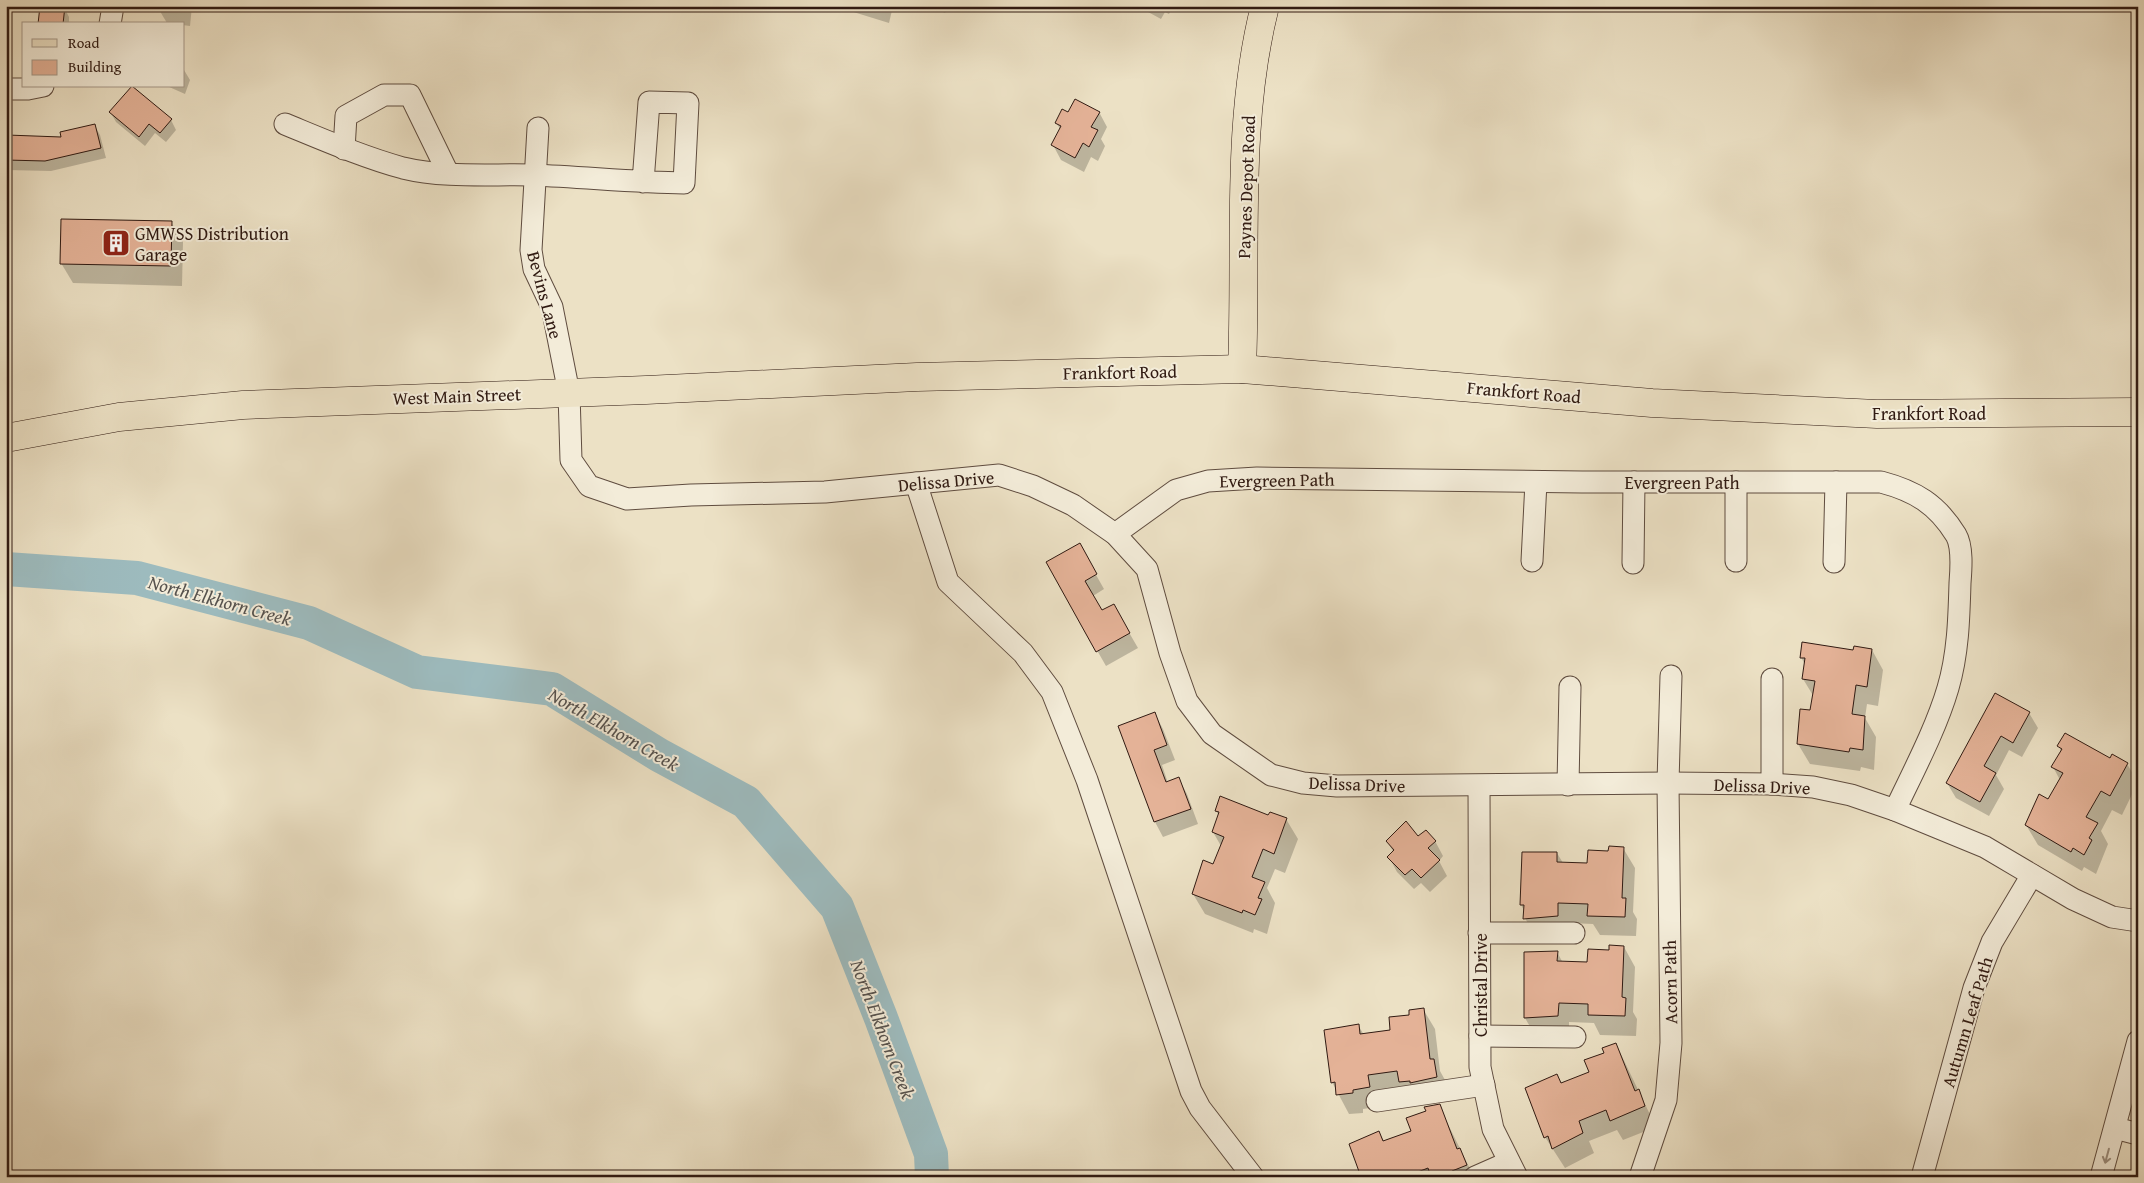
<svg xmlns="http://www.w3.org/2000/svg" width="2144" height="1183" font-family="'Gentium Book Plus',serif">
  <rect width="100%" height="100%" fill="#ece1c5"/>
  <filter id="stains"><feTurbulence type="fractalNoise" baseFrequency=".004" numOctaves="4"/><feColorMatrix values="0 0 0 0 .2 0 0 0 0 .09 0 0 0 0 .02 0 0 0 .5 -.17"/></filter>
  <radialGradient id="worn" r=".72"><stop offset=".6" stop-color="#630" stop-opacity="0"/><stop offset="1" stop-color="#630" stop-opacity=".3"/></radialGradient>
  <g fill="#0003">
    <path d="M 162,6 L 192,6 L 190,26 L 167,23 L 161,13 Z"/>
    <path d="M 834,6 L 893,6 L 889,23 Z"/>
    <path d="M 940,6 L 958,6 L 944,13 Z"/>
    <path d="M 964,6 L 977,6 L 967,12 Z"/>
    <path d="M 1137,6 L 1173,6 L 1169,14 L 1165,12 L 1161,19 Z"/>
    <path d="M 64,7 L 69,17 L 69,24 L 39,24 Z"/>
    <path d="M 184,70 L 190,80 L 185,94 L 167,86 L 184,86 Z"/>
    <path d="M 1099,112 L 1107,127 L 1101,139 L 1105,146 L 1098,161 L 1091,157 L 1084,172 L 1061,160 L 1053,145 L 1061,130 L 1056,123 L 1069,114 Z"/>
    <path d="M 111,113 L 171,120 L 176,130 L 166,142 L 155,133 L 145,146 L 116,122 Z"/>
    <path d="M 94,125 L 100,135 L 106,158 L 51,171 L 6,170 L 6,137 L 63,138 Z"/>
    <path d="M 171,222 L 183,242 L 182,286 L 73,283 L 61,263 Z"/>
    <path d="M 1079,545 L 1104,589 L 1093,596 L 1102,612 L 1113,605 L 1138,648 L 1106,666 L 1047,563 Z"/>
    <path d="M 1872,650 L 1883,670 L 1878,706 L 1867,704 L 1865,718 L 1876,737 L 1874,770 L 1861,767 L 1860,771 L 1810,764 L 1798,744 L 1801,710 L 1811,712 L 1814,697 L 1803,679 L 1805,665 L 1801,657 Z"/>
    <path d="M 1996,695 L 2029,713 L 2038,728 L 2022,757 L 2009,750 L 1996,775 L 2004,789 L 1989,816 L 1956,798 L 1947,783 Z"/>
    <path d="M 1155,714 L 1163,729 L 1175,760 L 1162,765 L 1168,783 L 1179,779 L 1187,794 L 1198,824 L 1163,837 L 1155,822 L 1120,727 Z"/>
    <path d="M 2059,746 L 2127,764 L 2138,782 L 2122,815 L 2112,810 L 2101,831 L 2108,844 L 2096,874 L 2084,867 L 2082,871 L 2038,845 L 2026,825 L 2049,801 L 2060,780 L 2053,767 L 2061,752 Z"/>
    <path d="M 1216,810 L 1286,819 L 1298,839 L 1285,873 L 1275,869 L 1267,888 L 1275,903 L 1267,934 L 1254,929 L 1253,933 L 1205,914 L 1193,894 L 1213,866 L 1221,846 L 1213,832 L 1219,816 Z"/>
    <path d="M 1418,838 L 1435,841 L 1443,856 L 1439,861 L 1447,876 L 1430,892 L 1421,883 L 1414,889 L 1397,872 L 1389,857 L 1394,853 L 1387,841 Z"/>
    <path d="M 1623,848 L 1635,868 L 1633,912 L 1637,919 L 1636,936 L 1600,935 L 1593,924 L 1569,923 L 1536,938 L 1525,918 L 1525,912 L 1521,905 L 1557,853 L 1563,863 L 1588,864 Z"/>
    <path d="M 1624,947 L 1635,967 L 1633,1012 L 1637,1019 L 1636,1036 L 1600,1035 L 1594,1023 L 1569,1022 L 1569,1036 L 1536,1037 L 1525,1018 L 1557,952 L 1563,963 L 1588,964 L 1610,952 Z"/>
    <path d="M 1423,1009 L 1435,1029 L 1440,1071 L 1445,1080 L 1447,1097 L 1363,1109 L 1363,1113 L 1349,1114 L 1332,1082 L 1358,1025 L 1364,1035 L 1392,1031 L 1411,1016 Z"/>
    <path d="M 1616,1044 L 1656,1127 L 1623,1140 L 1617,1130 L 1589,1141 L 1594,1153 L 1565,1168 L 1545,1137 L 1557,1075 L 1562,1084 L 1590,1073 Z"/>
    <path d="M 1439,1106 L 1474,1177 L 1363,1177 L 1379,1132 L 1384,1141 L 1412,1131 Z"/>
  </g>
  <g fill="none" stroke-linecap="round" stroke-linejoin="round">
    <path stroke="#9dbbbe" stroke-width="34" d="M 6,569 L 137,578 L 309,623 L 417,672 L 552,689 L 659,755 L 746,802 L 837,907 L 881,1018 L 931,1154 L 932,1177"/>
  </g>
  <g fill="#e4b297" stroke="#301a12">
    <path d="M 40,6 L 65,6 L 63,24 L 38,24 Z"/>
    <path d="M 132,86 L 172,119 L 160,133 L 149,124 L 139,137 L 109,112 Z"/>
    <path d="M 1075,99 L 1100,112 L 1091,127 L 1098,130 L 1089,147 L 1083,143 L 1075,158 L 1051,145 L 1061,126 L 1055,123 L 1062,109 L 1068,112 Z"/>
    <path d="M 95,124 L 101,148 L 45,161 L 6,160 L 7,135 L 61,137 L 60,132 Z"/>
    <path d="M 61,219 L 172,221 L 171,266 L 60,264 Z"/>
    <path d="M 1080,543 L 1097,574 L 1085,581 L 1102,610 L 1114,604 L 1130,633 L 1096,652 L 1046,562 Z"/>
    <path d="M 1802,642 L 1853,650 L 1854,646 L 1872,649 L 1867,687 L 1856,685 L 1852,714 L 1865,716 L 1863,750 L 1850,748 L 1849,752 L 1797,744 L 1800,709 L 1810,710 L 1815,681 L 1802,679 L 1805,658 L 1800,658 Z"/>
    <path d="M 1995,693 L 2030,712 L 2013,743 L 2001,736 L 1984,766 L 1996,773 L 1980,802 L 1946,783 Z"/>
    <path d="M 1155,712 L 1167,745 L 1154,750 L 1166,782 L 1179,777 L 1191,809 L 1154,822 L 1118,726 Z"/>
    <path d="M 2065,733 L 2110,758 L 2112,754 L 2128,763 L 2110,796 L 2101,791 L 2086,817 L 2098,823 L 2089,838 L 2092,840 L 2084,855 L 2073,848 L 2071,852 L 2025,825 L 2039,794 L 2048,799 L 2063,773 L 2051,767 L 2062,749 L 2057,746 Z"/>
    <path d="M 1220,796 L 1268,815 L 1270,812 L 1287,818 L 1274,854 L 1263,849 L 1252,877 L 1265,882 L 1258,898 L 1262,899 L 1255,915 L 1243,910 L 1242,913 L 1192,894 L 1203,860 L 1213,864 L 1224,837 L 1212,832 L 1219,812 L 1215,811 Z"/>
    <path d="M 1406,821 L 1418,836 L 1426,830 L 1436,841 L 1428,848 L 1440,860 L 1421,878 L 1412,869 L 1405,875 L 1387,857 L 1394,850 L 1386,841 Z"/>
    <path d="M 1609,846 L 1624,847 L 1622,898 L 1626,898 L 1625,917 L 1587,916 L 1588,904 L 1558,903 L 1558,916 L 1523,919 L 1524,905 L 1520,905 L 1522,852 L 1557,852 L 1557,862 L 1587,863 L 1588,850 L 1608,851 Z"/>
    <path d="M 1609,945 L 1624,946 L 1622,997 L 1626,998 L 1625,1016 L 1588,1015 L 1588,1004 L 1559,1003 L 1558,1016 L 1524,1018 L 1524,952 L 1558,951 L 1557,961 L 1587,962 L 1588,949 L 1609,950 Z"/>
    <path d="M 1424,1008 L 1430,1059 L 1434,1059 L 1437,1077 L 1410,1083 L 1410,1081 L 1399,1082 L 1397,1071 L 1368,1075 L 1370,1087 L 1353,1090 L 1353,1093 L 1336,1095 L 1335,1082 L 1331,1083 L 1324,1030 L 1359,1024 L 1360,1034 L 1390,1030 L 1389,1017 L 1409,1015 L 1409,1010 Z"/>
    <path d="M 1616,1043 L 1635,1091 L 1639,1089 L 1645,1106 L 1610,1121 L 1606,1110 L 1579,1121 L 1583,1133 L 1552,1149 L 1548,1136 L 1544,1138 L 1525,1088 L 1557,1074 L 1561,1083 L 1589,1072 L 1584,1060 L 1604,1053 L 1602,1048 Z"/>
    <path d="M 1440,1104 L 1457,1149 L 1460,1148 L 1467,1165 L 1452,1171 L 1454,1177 L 1431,1177 L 1428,1168 L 1405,1177 L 1361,1177 L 1349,1144 L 1379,1131 L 1383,1141 L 1411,1131 L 1406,1118 L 1426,1111 L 1424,1107 Z"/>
  </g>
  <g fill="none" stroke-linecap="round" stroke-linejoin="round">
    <defs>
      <g id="minor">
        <path d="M 110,24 L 113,6"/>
        <path d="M 6,89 L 28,89 L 43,86"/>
        <path d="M 285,124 C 324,140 363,157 403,168 C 444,178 490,174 532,175 C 583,177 634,182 684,183 L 688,103 L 649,102 L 643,182"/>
        <path d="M 538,128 L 531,250 L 534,269 L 552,307 L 569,393 L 571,460 L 589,486 L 627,499 L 691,495 L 825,492 L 999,475 L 1033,486 L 1073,505 L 1115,534 L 1147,569 L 1170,653 L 1187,701 L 1212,734 L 1271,775 L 1303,783 L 1337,786 L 1668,783 L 1772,784 L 1813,787 L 1851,795 L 1895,810 L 1985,847 L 2073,899 L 2112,917 L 2138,921"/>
        <path d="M 344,149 L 346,116 L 384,95 L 410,95 L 448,173"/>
        <path d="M 1736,482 L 1736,561"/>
        <path d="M 916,483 L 948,582 L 1023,653 L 1052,692 L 1087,780 L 1191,1091 L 1200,1108 L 1253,1177"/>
        <path d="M 1115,534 L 1176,490 L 1208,481 L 1257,478 L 1582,482 L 1881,482 C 1915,491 1937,504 1956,535 C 1963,547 1961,570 1960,583 C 1959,619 1958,654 1948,688 C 1936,729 1913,772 1895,810"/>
        <path d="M 1532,561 L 1536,482"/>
        <path d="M 1834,562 L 1836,482"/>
        <path d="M 1633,563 L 1634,482"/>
        <path d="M 1772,784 L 1772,679"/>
        <path d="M 1568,785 L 1570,687"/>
        <path d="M 1479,786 L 1480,1067 L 1493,1129 L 1517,1177"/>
        <path d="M 1479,933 L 1574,933"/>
        <path d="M 1480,1036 L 1575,1037"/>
        <path d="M 1377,1101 L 1484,1085"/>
        <path d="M 2115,1128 L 2138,1134"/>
        <path d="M 1475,1177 L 1509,1162"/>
        <path d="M 1640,1177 L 1666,1100 L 1671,1043 L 1668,783 L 1671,676"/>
        <path d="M 1922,1177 L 1974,988 L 1992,942 L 2032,875"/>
        <path d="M 2101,1177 L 2138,1041"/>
      </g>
      <g id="major">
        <path d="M 1242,369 C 1247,249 1235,124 1265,6"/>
        <path d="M 6,438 L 119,417 L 243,405 L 646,390 L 917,377 L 1242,369 L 1652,403 L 1877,414 L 2138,412"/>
      </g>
    </defs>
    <use href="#minor" stroke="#5f4c3f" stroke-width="23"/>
    <use href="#major" stroke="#301a12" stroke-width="29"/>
    <use href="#minor" stroke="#f3ecd9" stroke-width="21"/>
    <use href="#major" stroke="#ece1c5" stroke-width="28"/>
  </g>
  <defs><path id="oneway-shaft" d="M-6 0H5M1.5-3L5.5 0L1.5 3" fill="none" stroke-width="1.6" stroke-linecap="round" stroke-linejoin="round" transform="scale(1.25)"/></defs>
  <use stroke="#9b8e7f" href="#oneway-shaft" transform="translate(2107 1156) rotate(105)"/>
  <defs>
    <symbol id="building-square" viewBox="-11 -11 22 22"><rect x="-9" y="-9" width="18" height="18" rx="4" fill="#8f2418" stroke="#f3ecd9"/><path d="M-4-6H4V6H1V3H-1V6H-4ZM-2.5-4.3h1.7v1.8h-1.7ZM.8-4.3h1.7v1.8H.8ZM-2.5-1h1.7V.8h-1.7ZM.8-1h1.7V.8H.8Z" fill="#fff"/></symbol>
  </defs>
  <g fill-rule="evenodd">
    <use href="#building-square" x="100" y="227" width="32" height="32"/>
  </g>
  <g text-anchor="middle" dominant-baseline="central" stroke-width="4" stroke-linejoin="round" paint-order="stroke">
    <g font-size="18" fill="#301a12" stroke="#f3ecd9">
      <text transform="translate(1246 187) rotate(-88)">Paynes Depot Road</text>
      <text transform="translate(545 295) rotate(75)">Bevins Lane</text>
      <text transform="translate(1120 372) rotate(-1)">Frankfort Road</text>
      <text transform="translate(1524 392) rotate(5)">Frankfort Road</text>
      <text transform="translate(457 396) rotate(-2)">West Main Street</text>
      <text x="1929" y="413">Frankfort Road</text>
      <text transform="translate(1277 480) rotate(-1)">Evergreen Path</text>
      <text transform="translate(946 481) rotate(-5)">Delissa Drive</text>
      <text x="1682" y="482">Evergreen Path</text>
      <text transform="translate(1357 784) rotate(2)">Delissa Drive</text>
      <text transform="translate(1762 786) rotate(2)">Delissa Drive</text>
      <text transform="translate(1670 982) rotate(-91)">Acorn Path</text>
      <text transform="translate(1480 985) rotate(-90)">Christal Drive</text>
      <text transform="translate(1967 1022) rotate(-73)">Autumn Leaf Path</text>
    </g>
    <g font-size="18" fill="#301a12" stroke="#f3ecd9" text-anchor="start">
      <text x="135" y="233">GMWSS Distribution<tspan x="135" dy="21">Garage</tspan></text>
    </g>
    <g font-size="19" font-style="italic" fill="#56524e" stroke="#f3ecd9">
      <text transform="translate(220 600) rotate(15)">North Elkhorn Creek</text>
      <text transform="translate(614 729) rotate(30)">North Elkhorn Creek</text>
      <text transform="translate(883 1029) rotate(69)">North Elkhorn Creek</text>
    </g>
  </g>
  <rect width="2144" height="1183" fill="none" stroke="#ece1c5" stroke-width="25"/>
  <rect x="8" y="8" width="2129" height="1168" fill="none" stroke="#301a12" stroke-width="2.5"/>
  <rect x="12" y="12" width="2119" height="1158" fill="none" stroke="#301a12"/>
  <rect x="22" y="22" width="162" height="65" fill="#f3ecd9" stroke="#a59889"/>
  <rect x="32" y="39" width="25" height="8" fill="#ece1c5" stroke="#a59889"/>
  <text x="68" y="48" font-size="15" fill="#301a12">Road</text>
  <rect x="32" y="60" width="25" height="15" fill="#e4b297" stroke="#a59889"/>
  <text x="68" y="72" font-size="15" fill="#301a12">Building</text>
  <rect width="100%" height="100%" filter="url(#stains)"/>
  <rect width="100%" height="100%" fill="url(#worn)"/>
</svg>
